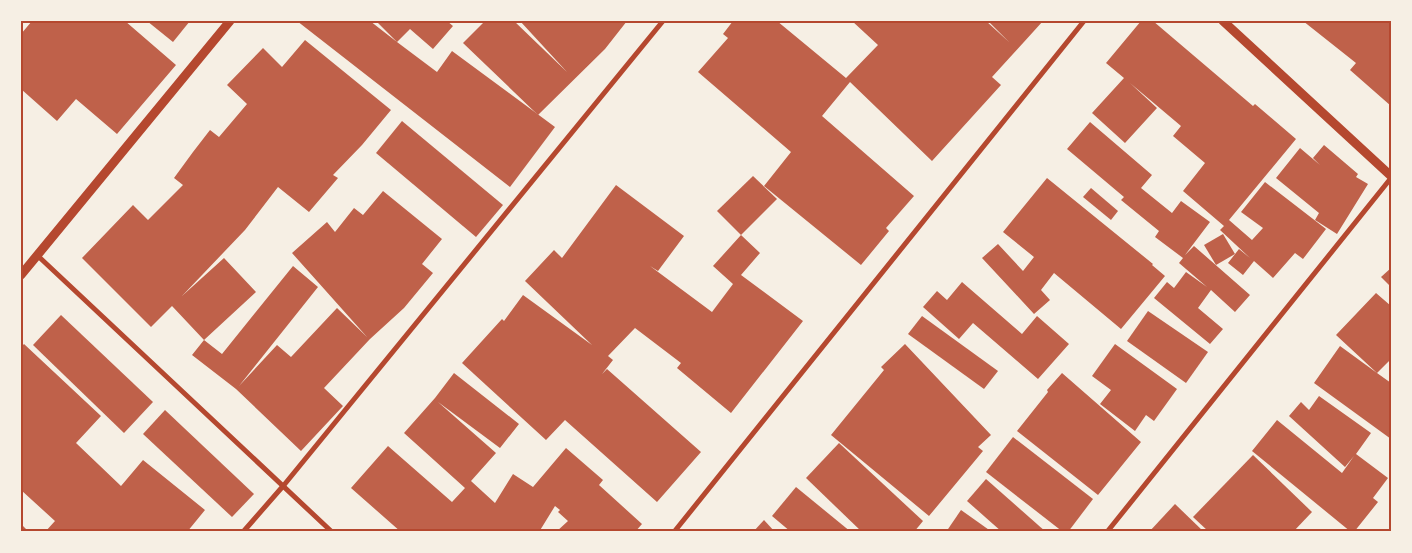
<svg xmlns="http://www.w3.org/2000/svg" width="1412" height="553" font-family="Figtree,sans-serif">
  <rect width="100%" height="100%" fill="#f6efe4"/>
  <g fill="#bf614a">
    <path d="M 32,21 L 125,21 L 176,65 L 117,134 L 76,99 L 57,121 L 21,89 L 21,34 Z"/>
    <path d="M 147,21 L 190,21 L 173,42 Z"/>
    <path d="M 297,21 L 370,21 L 397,42 L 376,21 L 447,21 L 453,26 L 433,49 L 410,29 L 397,42 L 437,72 L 452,51 L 555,127 L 510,187 Z"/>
    <path d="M 485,21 L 514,21 L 567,72 L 520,21 L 627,21 L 605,49 L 538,115 L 463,43 Z"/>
    <path d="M 733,21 L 777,21 L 846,78 L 878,45 L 852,21 L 986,21 L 1009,42 L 988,21 L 1043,21 L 992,77 L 1001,85 L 932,161 L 850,82 L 822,116 L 914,196 L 886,228 L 889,231 L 861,265 L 764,186 L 791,152 L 698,72 L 728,38 L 723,34 Z"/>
    <path d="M 1141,21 L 1153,21 L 1253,106 L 1255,104 L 1296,139 L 1229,220 L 1252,240 L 1263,228 L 1241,212 L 1265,182 L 1326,229 L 1303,259 L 1295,253 L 1273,278 L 1254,261 L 1243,275 L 1228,263 L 1239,249 L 1250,258 L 1220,230 L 1224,226 L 1183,191 L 1205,163 L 1173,136 L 1181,126 L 1130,83 L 1157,108 L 1125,143 L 1092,113 L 1124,78 L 1106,63 Z"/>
    <path d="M 1303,21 L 1391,21 L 1391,106 L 1350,70 L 1356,63 Z"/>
    <path d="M 305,40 L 391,110 L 362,145 L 333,175 L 338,178 L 309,212 L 278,187 L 245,230 L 182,296 L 224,258 L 256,292 L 204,340 L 172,306 L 151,327 L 82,258 L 133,205 L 148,220 L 183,185 L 174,178 L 193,152 L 210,130 L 219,137 L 247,104 L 227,85 L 263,48 L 282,67 Z"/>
    <path d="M 402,121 L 503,205 L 476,237 L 376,153 Z"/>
    <path d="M 1090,122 L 1152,175 L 1141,188 L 1172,213 L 1181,201 L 1210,222 L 1185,255 L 1194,246 L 1250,295 L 1235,312 L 1211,290 L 1198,308 L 1223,329 L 1210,344 L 1154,298 L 1167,282 L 1174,288 L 1186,272 L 1207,287 L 1179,263 L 1183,258 L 1155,237 L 1159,231 L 1121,200 L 1124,197 L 1067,149 Z"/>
    <path d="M 1324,145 L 1358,174 L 1356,177 L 1368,184 L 1337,234 L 1315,220 L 1319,213 L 1276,178 L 1300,148 L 1320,165 L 1313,158 Z"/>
    <path d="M 753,176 L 777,199 L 741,235 L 717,211 Z"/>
    <path d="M 1047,178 L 1153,264 L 1152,265 L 1165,276 L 1121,329 L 1054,273 L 1041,290 L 1050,300 L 1034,314 L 982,258 L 998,244 L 1023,271 L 1034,257 L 1003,232 Z"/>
    <path d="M 616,185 L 684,236 L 658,271 L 650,266 L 712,312 L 733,284 L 713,266 L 741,235 L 760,253 L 741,275 L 803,321 L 731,413 L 677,368 L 681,363 L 635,328 L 608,356 L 613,360 L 602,374 L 607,369 L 701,452 L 657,502 L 565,420 L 546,440 L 462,363 L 502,319 L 504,321 L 523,295 L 592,345 L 525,281 L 554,250 L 562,258 Z"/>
    <path d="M 1091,188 L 1118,211 L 1111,220 L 1083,197 Z"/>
    <path d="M 383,191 L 442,239 L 422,264 L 433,273 L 404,308 L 370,339 L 324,388 L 343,406 L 301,451 L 236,389 L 192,355 L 204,340 L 222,354 L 293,266 L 318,287 L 239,386 L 277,345 L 291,357 L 337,308 L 367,337 L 292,253 L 327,222 L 335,232 L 354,208 L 363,215 Z"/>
    <path d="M 1223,234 L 1235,254 L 1216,265 L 1204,245 Z"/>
    <path d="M 1391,268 L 1391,287 L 1381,277 Z"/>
    <path d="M 962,282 L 1022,334 L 1037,316 L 1069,344 L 1038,379 L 973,323 L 959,339 L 923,307 L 937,291 L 947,300 Z"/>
    <path d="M 1376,293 L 1391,306 L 1391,359 L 1377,373 L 1391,383 L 1391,439 L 1314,383 L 1340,346 L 1377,373 L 1336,335 Z"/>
    <path d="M 1148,311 L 1208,352 L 1186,383 L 1127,341 Z"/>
    <path d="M 61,315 L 153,402 L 124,433 L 33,345 Z"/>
    <path d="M 922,316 L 998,371 L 984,389 L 908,334 Z"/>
    <path d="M 24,344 L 101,416 L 76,443 L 121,486 L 143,460 L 205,510 L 187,532 L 45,532 L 55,521 L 21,490 L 21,347 Z"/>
    <path d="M 905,344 L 991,435 L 978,447 L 983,451 L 929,516 L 831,435 L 884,370 L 881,367 Z"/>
    <path d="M 1115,344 L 1177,389 L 1154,421 L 1146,415 L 1135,431 L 1100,404 L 1111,390 L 1092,376 Z"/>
    <path d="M 454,373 L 519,424 L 500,448 L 438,402 L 496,453 L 471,481 L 495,503 L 513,474 L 533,487 L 566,448 L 603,480 L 599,485 L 642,524 L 635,532 L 556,532 L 568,521 L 558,512 L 560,510 L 555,506 L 539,532 L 401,532 L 351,488 L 388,446 L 452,502 L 465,488 L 404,433 L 435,398 Z"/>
    <path d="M 1062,373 L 1141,442 L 1098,495 L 1017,431 L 1048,392 L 1047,390 Z"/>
    <path d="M 1319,396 L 1371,433 L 1356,454 L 1388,478 L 1373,498 L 1378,502 L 1354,532 L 1351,532 L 1252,451 L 1277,420 L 1342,473 L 1354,456 L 1345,467 L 1289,416 L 1301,402 L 1309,410 Z"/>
    <path d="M 165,410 L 254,494 L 232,517 L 143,434 Z"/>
    <path d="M 1013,437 L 1093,499 L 1068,532 L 1063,532 L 986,472 Z"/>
    <path d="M 839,443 L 923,521 L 914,532 L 862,532 L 806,478 Z"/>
    <path d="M 1253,455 L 1312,512 L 1293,532 L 1209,532 L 1193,517 Z"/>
    <path d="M 986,479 L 1046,532 L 1002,532 L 967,501 Z"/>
    <path d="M 796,487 L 851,532 L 791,532 L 772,516 Z"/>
    <path d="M 1175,504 L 1204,532 L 1149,532 Z"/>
    <path d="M 961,510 L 992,532 L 946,532 Z"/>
    <path d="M 764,520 L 775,532 L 753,532 Z"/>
    <path d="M 21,524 L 29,532 L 21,532 Z"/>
  </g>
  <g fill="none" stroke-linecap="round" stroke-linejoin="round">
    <g stroke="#b5482f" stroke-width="5">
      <path d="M 38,256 L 332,532"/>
      <path d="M 243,532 L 284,485 L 663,21"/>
      <path d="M 674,532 L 1084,21"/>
      <path d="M 1107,532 L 1391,178"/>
    </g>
    <g stroke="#b5482f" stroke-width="9">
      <path d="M 1223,21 L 1391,176"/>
      <path d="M 21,275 L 230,21"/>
    </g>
  </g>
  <rect width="1412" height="553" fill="none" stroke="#f6efe4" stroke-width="45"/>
  <rect x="22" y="22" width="1368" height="508" fill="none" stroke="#b5482f" stroke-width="2"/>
</svg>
